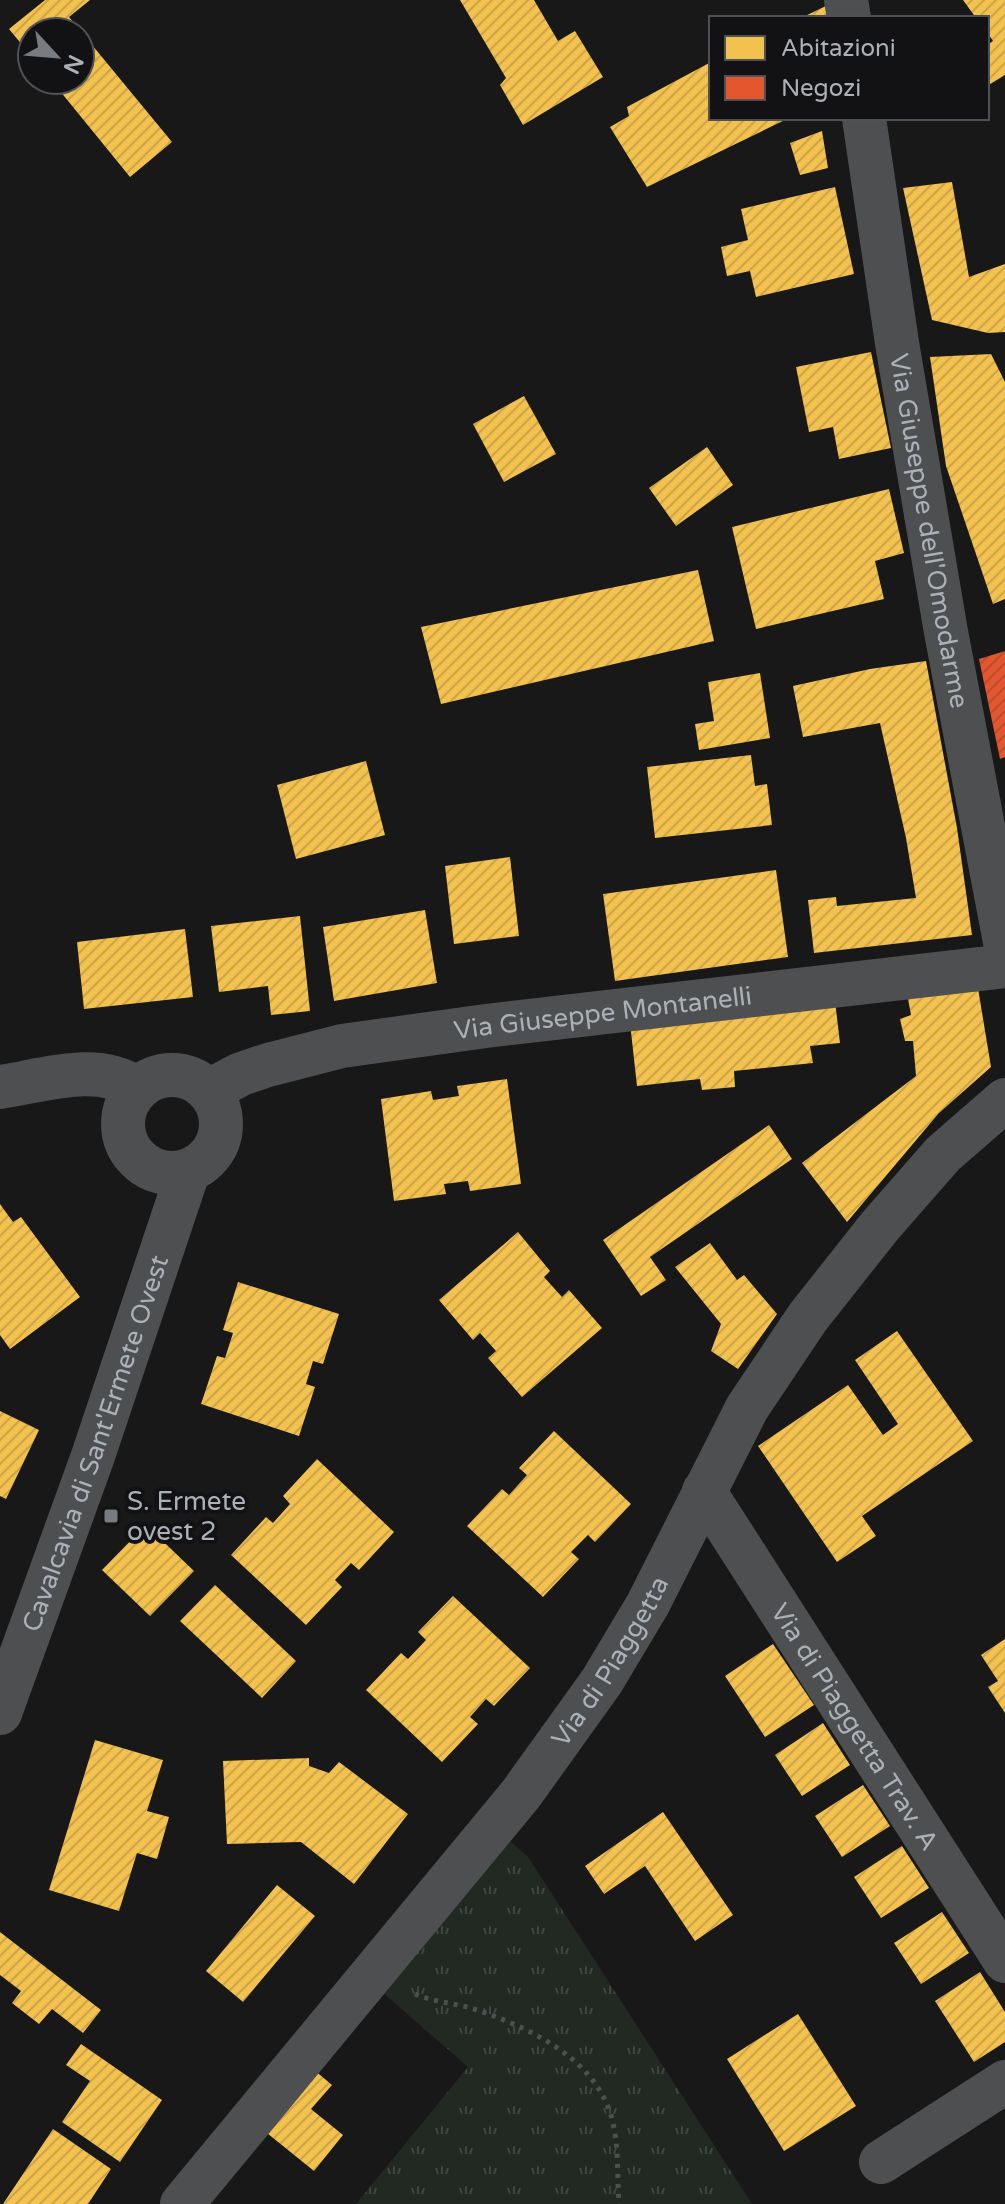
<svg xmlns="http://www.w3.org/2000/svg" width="1005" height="2204" font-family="'Varela Round',sans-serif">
  <defs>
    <pattern id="grass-tufts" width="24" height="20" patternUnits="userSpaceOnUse" patternTransform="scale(2)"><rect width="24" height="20" fill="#222822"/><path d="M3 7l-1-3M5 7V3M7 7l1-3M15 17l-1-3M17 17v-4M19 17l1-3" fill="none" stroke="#3f4540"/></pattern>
    <pattern id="homes-hatch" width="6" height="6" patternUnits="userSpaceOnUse" patternTransform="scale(2)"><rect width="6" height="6" fill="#f2c14e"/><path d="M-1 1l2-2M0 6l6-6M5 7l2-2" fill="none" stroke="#cca549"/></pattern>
    <pattern id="shops-hatch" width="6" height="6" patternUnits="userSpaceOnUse" patternTransform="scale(2)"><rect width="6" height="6" fill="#e4572e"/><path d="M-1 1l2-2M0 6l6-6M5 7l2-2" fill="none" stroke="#b84e30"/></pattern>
  </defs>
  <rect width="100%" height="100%" fill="#181818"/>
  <path fill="url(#grass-tufts)" d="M 507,1838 L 528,1857 L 752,2204 L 356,2204 L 468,2067 L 381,1991 Z"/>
  <g fill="url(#homes-hatch)">
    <path d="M 45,0 L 90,0 L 69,17 L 172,142 L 130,177 L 51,80 L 80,80 L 80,32 L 32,32 L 32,57 L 9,29 Z"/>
    <path d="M 460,0 L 534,0 L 558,41 L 575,31 L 603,77 L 523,125 L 500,85 L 506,78 Z"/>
    <path d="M 963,0 L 1005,0 L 1005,75 L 987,86 L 987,45 L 993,41 L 987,32 L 987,18 L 976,18 Z"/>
    <path d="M 830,4 L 831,18 L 801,18 Z"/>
    <path d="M 711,62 L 711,118 L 789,118 L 647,187 L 610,127 L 629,116 L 627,107 Z"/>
    <path d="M 822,131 L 828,168 L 800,175 L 790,143 Z"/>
    <path d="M 952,182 L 969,277 L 1005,264 L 1005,332 L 988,333 L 932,320 L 903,188 Z"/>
    <path d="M 835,187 L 854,274 L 756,297 L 750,271 L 727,276 L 721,247 L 748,240 L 741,209 Z"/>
    <path d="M 871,352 L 891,448 L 839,459 L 833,427 L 809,432 L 796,367 Z"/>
    <path d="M 991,354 L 1005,382 L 1005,599 L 993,604 L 946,466 L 930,357 Z"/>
    <path d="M 524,396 L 556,454 L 504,482 L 473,424 Z"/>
    <path d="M 707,447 L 733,485 L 676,526 L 649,488 Z"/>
    <path d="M 889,489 L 904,553 L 875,561 L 884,599 L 756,629 L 732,527 Z"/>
    <path d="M 698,570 L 714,641 L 441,704 L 421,627 Z"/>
    <path d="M 926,661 L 957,828 L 972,935 L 814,953 L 808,900 L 836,897 L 837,906 L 916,898 L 906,838 L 880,723 L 803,737 L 793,686 L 870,669 Z"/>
    <path d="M 760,673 L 770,738 L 699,750 L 695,724 L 714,721 L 708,682 Z"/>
    <path d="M 751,755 L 755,786 L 767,784 L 772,825 L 655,838 L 647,767 Z"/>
    <path d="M 366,761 L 385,835 L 296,859 L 277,785 Z"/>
    <path d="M 510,857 L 519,936 L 454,944 L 445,866 Z"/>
    <path d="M 776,870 L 788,957 L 615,981 L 603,894 Z"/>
    <path d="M 425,910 L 437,983 L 334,1001 L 323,927 Z"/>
    <path d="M 300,916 L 310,1011 L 271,1015 L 268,986 L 219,992 L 211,926 Z"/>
    <path d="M 185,929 L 193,997 L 84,1009 L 77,942 Z"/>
    <path d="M 976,976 L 991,1067 L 939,1113 L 847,1222 L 802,1163 L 916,1076 L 913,1041 L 905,1041 L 900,1019 L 911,1015 L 906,988 Z"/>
    <path d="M 835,1001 L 840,1043 L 810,1046 L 813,1063 L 734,1071 L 735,1087 L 702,1090 L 700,1079 L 637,1086 L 630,1023 Z"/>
    <path d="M 507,1079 L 521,1184 L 470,1191 L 468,1181 L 444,1184 L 446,1194 L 394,1201 L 381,1099 L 431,1091 L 433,1100 L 459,1096 L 457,1086 Z"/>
    <path d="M 769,1125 L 792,1159 L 650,1257 L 666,1280 L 641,1296 L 603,1240 Z"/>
    <path d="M 0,1204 L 13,1222 L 21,1217 L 80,1297 L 10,1349 L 0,1335 Z"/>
    <path d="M 518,1232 L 550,1271 L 544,1277 L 562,1297 L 569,1290 L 602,1328 L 522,1397 L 488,1358 L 496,1351 L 480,1333 L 473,1340 L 439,1300 Z"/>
    <path d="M 710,1243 L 737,1280 L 744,1275 L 777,1314 L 738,1369 L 711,1351 L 721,1324 L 675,1267 Z"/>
    <path d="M 238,1282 L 339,1314 L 323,1364 L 313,1361 L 306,1384 L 315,1387 L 299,1436 L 201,1404 L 217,1356 L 225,1358 L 233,1333 L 223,1330 Z"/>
    <path d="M 897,1331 L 973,1441 L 862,1516 L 876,1536 L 837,1562 L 758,1446 L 848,1385 L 883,1435 L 898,1424 L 855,1360 Z"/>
    <path d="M 0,1411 L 39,1430 L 6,1499 L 0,1496 Z"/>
    <path d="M 554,1431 L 631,1504 L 595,1542 L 588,1535 L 571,1552 L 579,1559 L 543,1597 L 467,1526 L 502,1489 L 509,1495 L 527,1475 L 519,1468 Z"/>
    <path d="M 317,1459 L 394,1532 L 359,1570 L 351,1563 L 335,1580 L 342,1587 L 306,1625 L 231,1555 L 266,1517 L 273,1523 L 290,1504 L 283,1496 Z"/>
    <path d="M 146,1525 L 194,1571 L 150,1616 L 102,1570 Z"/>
    <path d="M 215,1585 L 296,1661 L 262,1698 L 180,1621 Z"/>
    <path d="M 453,1596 L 530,1668 L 494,1706 L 486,1699 L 470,1717 L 478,1724 L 442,1762 L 366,1690 L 401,1653 L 408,1659 L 426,1640 L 418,1632 Z"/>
    <path d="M 1005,1639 L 1005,1713 L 988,1687 L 998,1681 L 981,1655 Z"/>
    <path d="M 773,1644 L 814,1705 L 765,1737 L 725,1676 Z"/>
    <path d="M 823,1723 L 850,1765 L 802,1796 L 775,1755 Z"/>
    <path d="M 95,1740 L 163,1760 L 147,1811 L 169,1817 L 157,1859 L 137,1853 L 119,1911 L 49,1890 Z"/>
    <path d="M 309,1758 L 309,1766 L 329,1773 L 339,1762 L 408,1814 L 354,1884 L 301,1842 L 227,1844 L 223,1761 Z"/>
    <path d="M 863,1785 L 890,1826 L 842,1857 L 815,1816 Z"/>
    <path d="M 663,1812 L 733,1915 L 695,1941 L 645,1866 L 604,1894 L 585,1866 Z"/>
    <path d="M 902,1846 L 929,1888 L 881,1918 L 854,1877 Z"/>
    <path d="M 277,1885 L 315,1916 L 243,2002 L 206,1971 Z"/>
    <path d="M 942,1912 L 969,1953 L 921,1984 L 894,1943 Z"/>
    <path d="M 0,1932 L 101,2010 L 83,2033 L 52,2009 L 39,2024 L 12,2003 L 21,1991 L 0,1975 Z"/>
    <path d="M 980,1972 L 1005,2012 L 1005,2042 L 974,2062 L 935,2001 Z"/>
    <path d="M 798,2014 L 856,2106 L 784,2151 L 727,2059 Z"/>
    <path d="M 81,2044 L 162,2100 L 120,2162 L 62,2122 L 90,2081 L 66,2065 Z"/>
    <path d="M 307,2064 L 332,2085 L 311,2109 L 343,2135 L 314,2171 L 257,2125 Z"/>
    <path d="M 53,2129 L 111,2169 L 88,2204 L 3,2204 Z"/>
  </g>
  <path fill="url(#shops-hatch)" d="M 1005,651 L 1005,757 L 1000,759 L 979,659 Z"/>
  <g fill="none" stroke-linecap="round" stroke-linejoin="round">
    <path stroke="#4e4f51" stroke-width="5" stroke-dasharray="4 6" stroke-linecap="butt" d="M 415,1994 C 433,2002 455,2003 474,2009 C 528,2027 596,2058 612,2119 C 619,2146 617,2176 619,2204"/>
    <g stroke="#4d4f51" stroke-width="44">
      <path d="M 846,0 L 849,18"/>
      <path id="s1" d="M 864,118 L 897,343 L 946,632 L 1005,942"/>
      <circle cx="172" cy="1124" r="49"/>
      <path d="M 0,1087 C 42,1081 97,1061 136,1088"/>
      <path id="s2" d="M 209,1091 L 241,1074 L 268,1065 L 342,1046 L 486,1026 L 1005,966"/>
      <path id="s3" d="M 704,1491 L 1005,1961"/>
      <path id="s4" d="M 0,1713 L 93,1456 L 188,1172"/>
      <path d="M 881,2162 L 1005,2082"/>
      <path id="s5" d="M 182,2204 L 521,1794 L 602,1681 L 648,1604 L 747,1408 L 808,1317 L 880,1226 L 943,1154 L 1005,1100"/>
    </g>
  </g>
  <rect fill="#787b7f" stroke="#121214" stroke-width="3" x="103" y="1508" width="16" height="16" rx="4"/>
  <g text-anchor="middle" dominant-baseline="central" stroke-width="8" stroke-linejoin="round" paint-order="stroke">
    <g font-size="26" fill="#abb1b7" stroke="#121214">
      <text stroke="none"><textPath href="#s1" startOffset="418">Via Giuseppe dell'Omodarme</textPath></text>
      <text stroke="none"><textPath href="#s2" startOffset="404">Via Giuseppe Montanelli</textPath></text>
      <text stroke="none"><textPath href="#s4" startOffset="286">Cavalcavia di Sant'Ermete Ovest</textPath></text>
      <text stroke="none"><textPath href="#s5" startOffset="692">Via di Piaggetta</textPath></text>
      <text stroke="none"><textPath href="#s3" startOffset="280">Via di Piaggetta Trav. A</textPath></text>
    </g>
    <g font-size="26" fill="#abb1b7" stroke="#121214" text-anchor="start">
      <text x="127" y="1501">S. Ermete<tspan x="127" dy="30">ovest 2</tspan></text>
    </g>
  </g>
  <rect x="709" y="16" width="280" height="104" fill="#121214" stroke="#4f5255" stroke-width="2"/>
  <rect x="725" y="36" width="40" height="24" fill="#f2c14e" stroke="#4f5255" stroke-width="2"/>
  <text x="781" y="56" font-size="24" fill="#abb1b7">Abitazioni</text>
  <rect x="725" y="76" width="40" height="24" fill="#e4572e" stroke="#4f5255" stroke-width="2"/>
  <text x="781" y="96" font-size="24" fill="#abb1b7">Negozi</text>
  <g transform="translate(56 56) rotate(116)"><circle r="38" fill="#121214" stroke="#4f5255" stroke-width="2"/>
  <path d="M0-6L14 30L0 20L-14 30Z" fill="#787b7f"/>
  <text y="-12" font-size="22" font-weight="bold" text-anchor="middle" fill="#abb1b7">N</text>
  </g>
</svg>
